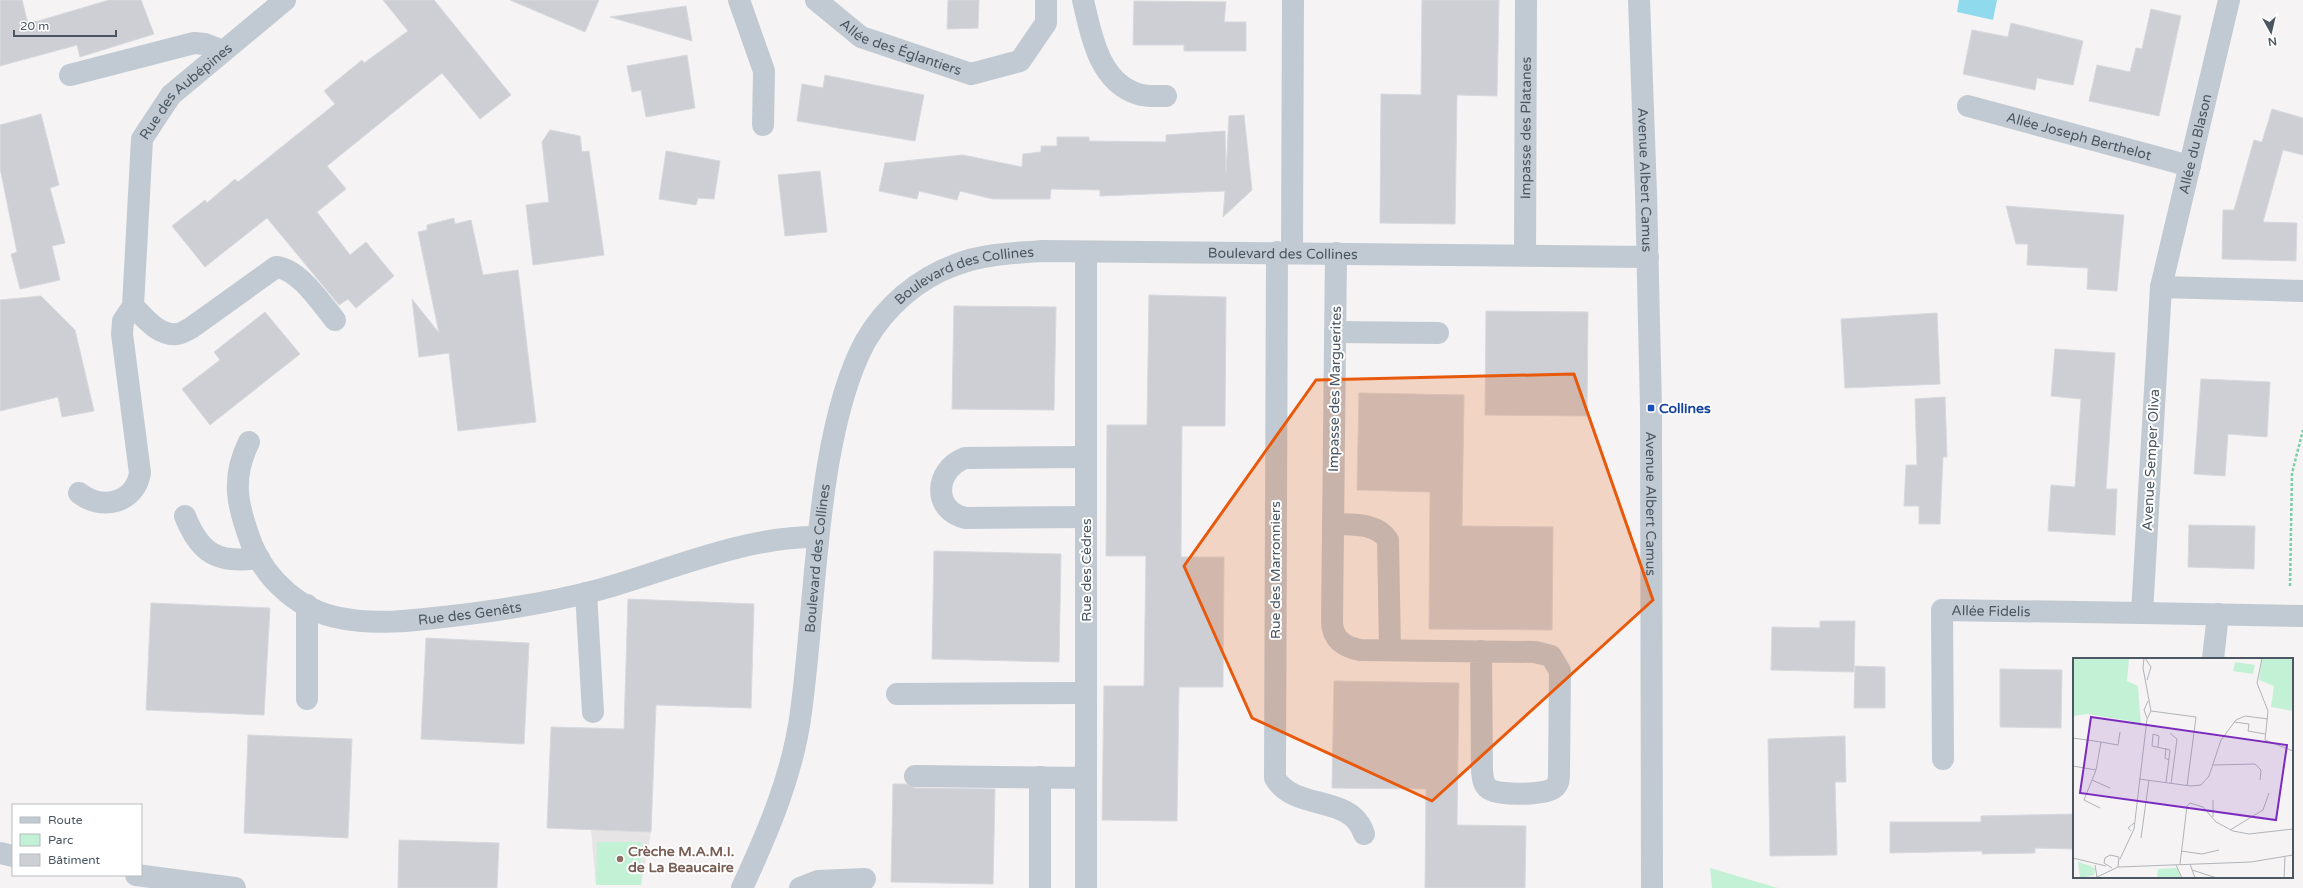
<svg xmlns="http://www.w3.org/2000/svg" width="2303" height="888" font-family="'Varela Round',sans-serif">
  <rect width="100%" height="100%" fill="#f5f3f3"/>
  <path fill="#e6e4e5" d="M 593,803 L 652,806 L 651,832 L 641,885 L 596,885 L 591,830 Z"/>
  <g fill="#c3f1d5">
    <path d="M 597,842 L 641,842 L 641,885 L 596,885 Z"/>
    <path d="M 1710,868 L 1778,888 L 1712,888 Z"/>
  </g>
  <path fill="#90daee" d="M 1959,0 L 1997,0 L 1993,20 L 1957,12 Z"/>
  <g fill="#cdcfd5" stroke="#d7d9de">
    <path d="M 0,0 L 22,0 L 28,24 L 109,0 L 141,0 L 154,34 L 80,57 L 77,45 L 0,66 Z"/>
    <path d="M 383,0 L 434,0 L 511,95 L 480,119 L 442,73 L 327,166 L 346,189 L 317,212 L 350,255 L 366,242 L 394,276 L 356,308 L 348,299 L 339,305 L 267,218 L 205,267 L 172,226 L 205,200 L 207,203 L 235,179 L 238,182 L 335,104 L 324,91 L 362,60 L 364,63 L 408,31 Z"/>
    <path d="M 510,0 L 599,0 L 585,32 Z"/>
    <path d="M 948,0 L 979,0 L 978,28 L 947,29 Z"/>
    <path d="M 1422,0 L 1499,0 L 1497,96 L 1457,95 L 1455,224 L 1380,223 L 1381,94 L 1421,95 Z"/>
    <path d="M 1134,1 L 1226,2 L 1224,22 L 1246,22 L 1246,51 L 1184,51 L 1184,45 L 1133,45 Z"/>
    <path d="M 686,6 L 692,41 L 610,17 Z"/>
    <path d="M 2151,9 L 2181,16 L 2159,116 L 2089,101 L 2097,65 L 2130,72 L 2136,48 L 2142,49 Z"/>
    <path d="M 2011,23 L 2083,41 L 2073,85 L 2037,78 L 2035,90 L 1963,74 L 1972,30 L 2008,37 Z"/>
    <path d="M 687,55 L 695,108 L 646,117 L 641,90 L 632,92 L 627,66 Z"/>
    <path d="M 825,75 L 924,95 L 915,141 L 797,121 L 802,84 L 823,88 Z"/>
    <path d="M 2272,109 L 2303,118 L 2303,155 L 2283,150 L 2263,222 L 2297,223 L 2296,261 L 2222,259 L 2223,210 L 2234,210 L 2254,140 L 2262,142 Z"/>
    <path d="M 41,114 L 59,185 L 50,188 L 65,243 L 52,246 L 60,280 L 20,289 L 11,254 L 17,252 L 0,168 L 0,125 Z"/>
    <path d="M 1244,115 L 1252,190 L 1223,217 L 1225,191 L 1100,196 L 1100,190 L 1051,189 L 1050,199 L 993,199 L 960,191 L 957,200 L 919,191 L 917,199 L 879,191 L 885,163 L 963,155 L 1022,167 L 1023,154 L 1041,152 L 1041,146 L 1057,146 L 1057,137 L 1089,137 L 1089,141 L 1166,142 L 1166,135 L 1225,131 L 1226,172 L 1229,116 Z"/>
    <path d="M 550,130 L 580,136 L 582,152 L 589,151 L 604,255 L 533,265 L 526,205 L 549,202 L 542,142 Z"/>
    <path d="M 666,151 L 720,161 L 714,199 L 698,198 L 696,205 L 659,199 Z"/>
    <path d="M 820,171 L 827,232 L 785,236 L 778,175 Z"/>
    <path d="M 2006,206 L 2124,215 L 2117,291 L 2087,289 L 2088,268 L 2027,265 L 2028,244 L 2016,244 Z"/>
    <path d="M 454,218 L 455,224 L 471,220 L 483,275 L 518,270 L 536,422 L 458,431 L 449,353 L 419,357 L 412,299 L 439,333 L 418,232 L 427,230 L 427,225 Z"/>
    <path d="M 1149,295 L 1226,297 L 1225,426 L 1182,426 L 1181,557 L 1224,557 L 1223,687 L 1179,687 L 1177,821 L 1102,820 L 1104,686 L 1144,686 L 1146,556 L 1106,556 L 1107,425 L 1147,425 Z"/>
    <path d="M 41,296 L 75,330 L 94,411 L 62,417 L 58,397 L 0,411 L 0,300 Z"/>
    <path d="M 954,306 L 1056,307 L 1054,410 L 952,409 Z"/>
    <path d="M 1486,311 L 1588,312 L 1587,416 L 1485,415 Z"/>
    <path d="M 265,312 L 300,354 L 210,425 L 182,389 L 220,360 L 214,352 Z"/>
    <path d="M 1937,313 L 1940,384 L 1845,388 L 1841,319 Z"/>
    <path d="M 2055,349 L 2115,353 L 2106,489 L 2117,489 L 2115,535 L 2048,531 L 2051,485 L 2075,487 L 2081,399 L 2051,396 Z"/>
    <path d="M 2201,379 L 2270,382 L 2267,437 L 2228,434 L 2225,476 L 2194,474 Z"/>
    <path d="M 1359,393 L 1464,395 L 1462,526 L 1553,527 L 1552,630 L 1429,629 L 1430,492 L 1357,490 Z"/>
    <path d="M 1945,397 L 1947,457 L 1943,457 L 1940,524 L 1919,524 L 1919,506 L 1904,506 L 1906,465 L 1917,465 L 1915,399 Z"/>
    <path d="M 2189,525 L 2255,526 L 2254,569 L 2188,567 Z"/>
    <path d="M 934,551 L 1061,554 L 1059,662 L 932,659 Z"/>
    <path d="M 628,599 L 754,604 L 751,708 L 656,705 L 651,832 L 547,828 L 551,727 L 624,729 Z"/>
    <path d="M 151,603 L 270,608 L 264,715 L 146,710 Z"/>
    <path d="M 1820,621 L 1855,621 L 1854,672 L 1771,670 L 1772,627 L 1820,628 Z"/>
    <path d="M 426,638 L 529,643 L 524,744 L 421,739 Z"/>
    <path d="M 1855,666 L 1885,667 L 1885,708 L 1854,708 Z"/>
    <path d="M 2000,669 L 2062,670 L 2061,728 L 2000,727 Z"/>
    <path d="M 1334,681 L 1459,683 L 1457,825 L 1526,826 L 1525,888 L 1425,888 L 1426,789 L 1332,788 Z"/>
    <path d="M 248,735 L 352,739 L 348,838 L 244,833 Z"/>
    <path d="M 1845,736 L 1846,782 L 1835,782 L 1837,855 L 1770,856 L 1768,739 Z"/>
    <path d="M 893,784 L 906,784 L 915,788 L 995,789 L 993,884 L 891,882 Z"/>
    <path d="M 2074,814 L 2074,849 L 2035,848 L 2035,853 L 1982,854 L 1982,851 L 1890,853 L 1890,822 L 1981,822 L 1981,816 Z"/>
    <path d="M 399,840 L 499,843 L 497,888 L 398,888 Z"/>
  </g>
  <g fill="none" stroke-linecap="round" stroke-linejoin="round">
    <path stroke="#7ad0a6" stroke-width="2.5" stroke-dasharray="3 2" stroke-linecap="butt" d="M 2290,586 L 2292,473 L 2303,430"/>
    <g stroke="#c1cad2" stroke-width="22">
      <path d="M 739,0 L 764,71 L 763,125"/>
      <path id="s1" d="M 816,0 L 861,37 L 971,74 L 1020,61 L 1046,23 L 1046,0"/>
      <path d="M 1083,0 C 1091,35 1099,82 1138,94 C 1146,97 1157,96 1166,96"/>
      <path id="s2" d="M 1639,0 L 1646,193 L 1651,408 L 1652,888"/>
      <path d="M 70,75 L 194,43 L 205,44 L 223,51"/>
      <path id="s3" d="M 1968,106 L 2190,166"/>
      <path d="M 1086,252 L 1086,888"/>
      <path d="M 1277,252 L 1275,778 C 1295,812 1351,793 1364,834"/>
      <path d="M 1292,252 L 1293,0"/>
      <path d="M 1336,253 L 1332,621 C 1332,639 1344,647 1360,650 L 1535,652 L 1551,656 L 1560,671 L 1559,773 C 1559,778 1559,783 1555,787 C 1546,796 1501,795 1491,790 C 1483,786 1483,779 1482,771 L 1481,651"/>
      <path id="s4" d="M 1525,255 L 1526,0"/>
      <path id="s5" d="M 2161,287 L 2229,0"/>
      <path d="M 2303,291 L 2161,287 L 2142,613 L 2303,616"/>
      <path d="M 133,306 C 144,317 158,336 177,334 C 181,334 187,330 191,328 L 276,267 C 299,269 321,303 335,320"/>
      <path d="M 1335,332 L 1438,333"/>
      <path id="s6" d="M 249,442 C 230,480 238,508 252,545 C 267,581 301,611 340,618 C 373,625 410,621 443,617 C 497,611 550,603 602,589 C 647,576 691,559 736,548 C 763,541 789,537 817,537"/>
      <path d="M 1086,457 L 965,458 C 934,470 932,511 966,518 L 1086,517"/>
      <path id="s7" d="M 79,493 C 102,511 135,503 140,473 L 122,334 L 123,321 L 133,306 L 142,139 L 171,95 L 285,0"/>
      <path d="M 185,516 C 200,554 218,564 259,558"/>
      <path d="M 1333,524 C 1352,525 1376,522 1388,540 L 1390,650"/>
      <path d="M 586,593 L 593,712"/>
      <path d="M 307,605 L 307,699"/>
      <path d="M 2213,659 L 2218,614"/>
      <path d="M 897,694 L 1086,693"/>
      <path id="s8" d="M 1943,759 L 1942,610 L 2142,613"/>
      <path d="M 915,776 L 1086,778"/>
      <path d="M 0,853 L 13,856"/>
      <path d="M 136,875 L 235,888"/>
      <path id="s9" d="M 742,888 C 768,832 793,774 801,712 C 812,630 814,547 828,465 C 835,424 845,379 865,342 C 885,307 917,279 955,265 C 982,254 1014,253 1043,251 L 1648,257"/>
      <path d="M 800,888 L 818,881 L 865,879"/>
      <path d="M 1040,888 L 1040,777"/>
    </g>
  </g>
  <path fill="#e8590c" fill-opacity="0.2" stroke="#e8590c" stroke-width="3" stroke-linejoin="round" d="M 1574,374 L 1653,600 L 1432,801 L 1252,718 L 1184,566 L 1316,380 Z"/>
  <rect fill="#1a4fb4" stroke="#fff" stroke-width="1.5" x="1647" y="404" width="8" height="8" rx="2"/>
  <circle fill="#8d6e63" stroke="#fff" stroke-width="1.5" cx="620" cy="859" r="4"/>
  <g text-anchor="middle" dominant-baseline="central" stroke-width="4" stroke-linejoin="round" paint-order="stroke">
    <g font-size="14" fill="#4a5661" stroke="#fff">
      <text stroke="none"><textPath href="#s1" startOffset="99">Allée des Églantiers</textPath></text>
      <text stroke="none"><textPath href="#s7" startOffset="482">Rue des Aubépines</textPath></text>
      <text stroke="none"><textPath href="#s4" startOffset="127">Impasse des Platanes</textPath></text>
      <text stroke="none"><textPath href="#s3" startOffset="115">Allée Joseph Berthelot</textPath></text>
      <text stroke="none"><textPath href="#s5" startOffset="147">Allée du Blason</textPath></text>
      <text stroke="none"><textPath href="#s2" startOffset="180">Avenue Albert Camus</textPath></text>
      <text stroke="none"><textPath href="#s9" startOffset="1014">Boulevard des Collines</textPath></text>
      <text stroke="none"><textPath href="#s9" startOffset="690">Boulevard des Collines</textPath></text>
      <text transform="translate(1335 389) rotate(-89)">Impasse des Marguerites</text>
      <text transform="translate(2151 460) rotate(-87)">Avenue Semper Oliva</text>
      <text stroke="none"><textPath href="#s2" startOffset="504">Avenue Albert Camus</textPath></text>
      <text stroke="none"><textPath href="#s9" startOffset="341">Boulevard des Collines</textPath></text>
      <text transform="translate(1086 570) rotate(-90)">Rue des Cèdres</text>
      <text transform="translate(1275 570) rotate(-90)">Rue des Marronniers</text>
      <text stroke="none"><textPath href="#s8" startOffset="198">Allée Fidelis</textPath></text>
      <text stroke="none"><textPath href="#s6" startOffset="356">Rue des Genêts</textPath></text>
    </g>
    <g font-size="14" font-weight="bold" fill="#164399" stroke="#fff" text-anchor="start">
      <text x="1659" y="408">Collines</text>
    </g>
    <g font-size="14" font-weight="bold" fill="#785e54" stroke="#fff" text-anchor="start">
      <text x="628" y="851">Crèche M.A.M.I.<tspan x="628" dy="16">de La Beaucaire</tspan></text>
    </g>
  </g>
  <g transform="translate(2073 658)">
    <rect width="220" height="220" fill="#f5f3f3"/>
    <path d="M 0,0 L 56,0 L 54,23 L 65,28 L 68,68 L 57,63 L 14,56 L 0,58 ZM 189,0 L 220,0 L 220,53 L 198,49 L 201,28 L 186,22 ZM 162,4 L 182,7 L 180,16 L 160,13 ZM 5,204 L 18,208 L 22,211 L 21,217 L 7,220 ZM 104,210 L 108,220 L 84,220 L 85,211 Z" fill="#c3f1d5"/>
    <path fill="none" stroke="#b1b4b9" stroke-width="1" d="M 72,0 L 78,9 L 74,22M 189,0 L 184,25 L 195,53 L 192,82 L 220,93M 78,53 L 123,59 L 114,128M 74,60 L 71,52 L 75,43M 161,64 L 176,66 L 175,73 L 192,76M 97,75 L 104,81 L 98,126M 0,80 L 28,84 L 23,112 L 0,108M 28,84 L 45,87 L 47,74M 85,89 L 86,78 L 80,76 L 79,88 L 97,92 L 93,125M 93,90 L 92,100 L 96,102M 140,107 L 182,106 L 188,112 L 187,122M 23,112 L 11,142 L 27,150M 66,121 L 118,128 L 128,127 L 136,118 L 148,82 L 163,62 L 172,58 L 195,61M 19,122 L 37,130M 140,142 L 140,159M 157,172 L 190,152 L 196,135M 58,173 L 55,170 L 61,165M 68,180 L 76,122M 108,193 L 129,196 L 146,192M 0,200 L 33,208M 47,201 L 61,171 L 74,61 L 78,53 L 70,10 L 71,0M 107,206 L 114,148 L 117,145 L 130,149 L 143,164 L 160,173 L 176,176 L 220,171M 117,206 L 122,220M 22,207 L 24,219M 103,207 L 109,220M 39,210 L 31,205 L 32,200 L 37,197 L 46,199 L 45,209M 119,212 L 144,220M 22,220 L 45,209 L 178,204 L 220,197M 211,220 L 212,199"/>
    <path fill="#7b2cbf" fill-opacity="0.15" stroke="#7b2cbf" stroke-width="2" d="M 18,59 L 214,87 L 203,162 L 7,135 Z"/>
    <rect width="220" height="220" fill="none" stroke="#4a5661" stroke-width="2"/>
  </g>
  <rect x="12" y="804" width="130" height="72" fill="#ffffff" stroke="#b7bbc0"/>
  <rect x="20" y="817" width="20" height="6" fill="#c1cad2" stroke="#b7bbc0"/>
  <text x="48" y="824" font-size="12" fill="#4a5661">Route</text>
  <rect x="20" y="834" width="20" height="12" fill="#c3f1d5" stroke="#b7bbc0"/>
  <text x="48" y="844" font-size="12" fill="#4a5661">Parc</text>
  <rect x="20" y="854" width="20" height="12" fill="#cdcfd5" stroke="#b7bbc0"/>
  <text x="48" y="864" font-size="12" fill="#4a5661">Bâtiment</text>
  <g transform="translate(2271 32) rotate(172)" stroke="#ffffff" stroke-width="3" paint-order="stroke">
  <path d="M0-3L7 15L0 10L-7 15Z" fill="#4a5661"/>
  <text y="-6" font-size="11" font-weight="bold" text-anchor="middle" fill="#4a5661">N</text>
  </g>
  <path d="M14 30v6h102v-6" fill="none" stroke="#4a5661" stroke-width="2"/>
  <text x="20" y="30" font-size="12" fill="#4a5661" stroke="#ffffff" stroke-width="3" paint-order="stroke">20 m</text>
</svg>
